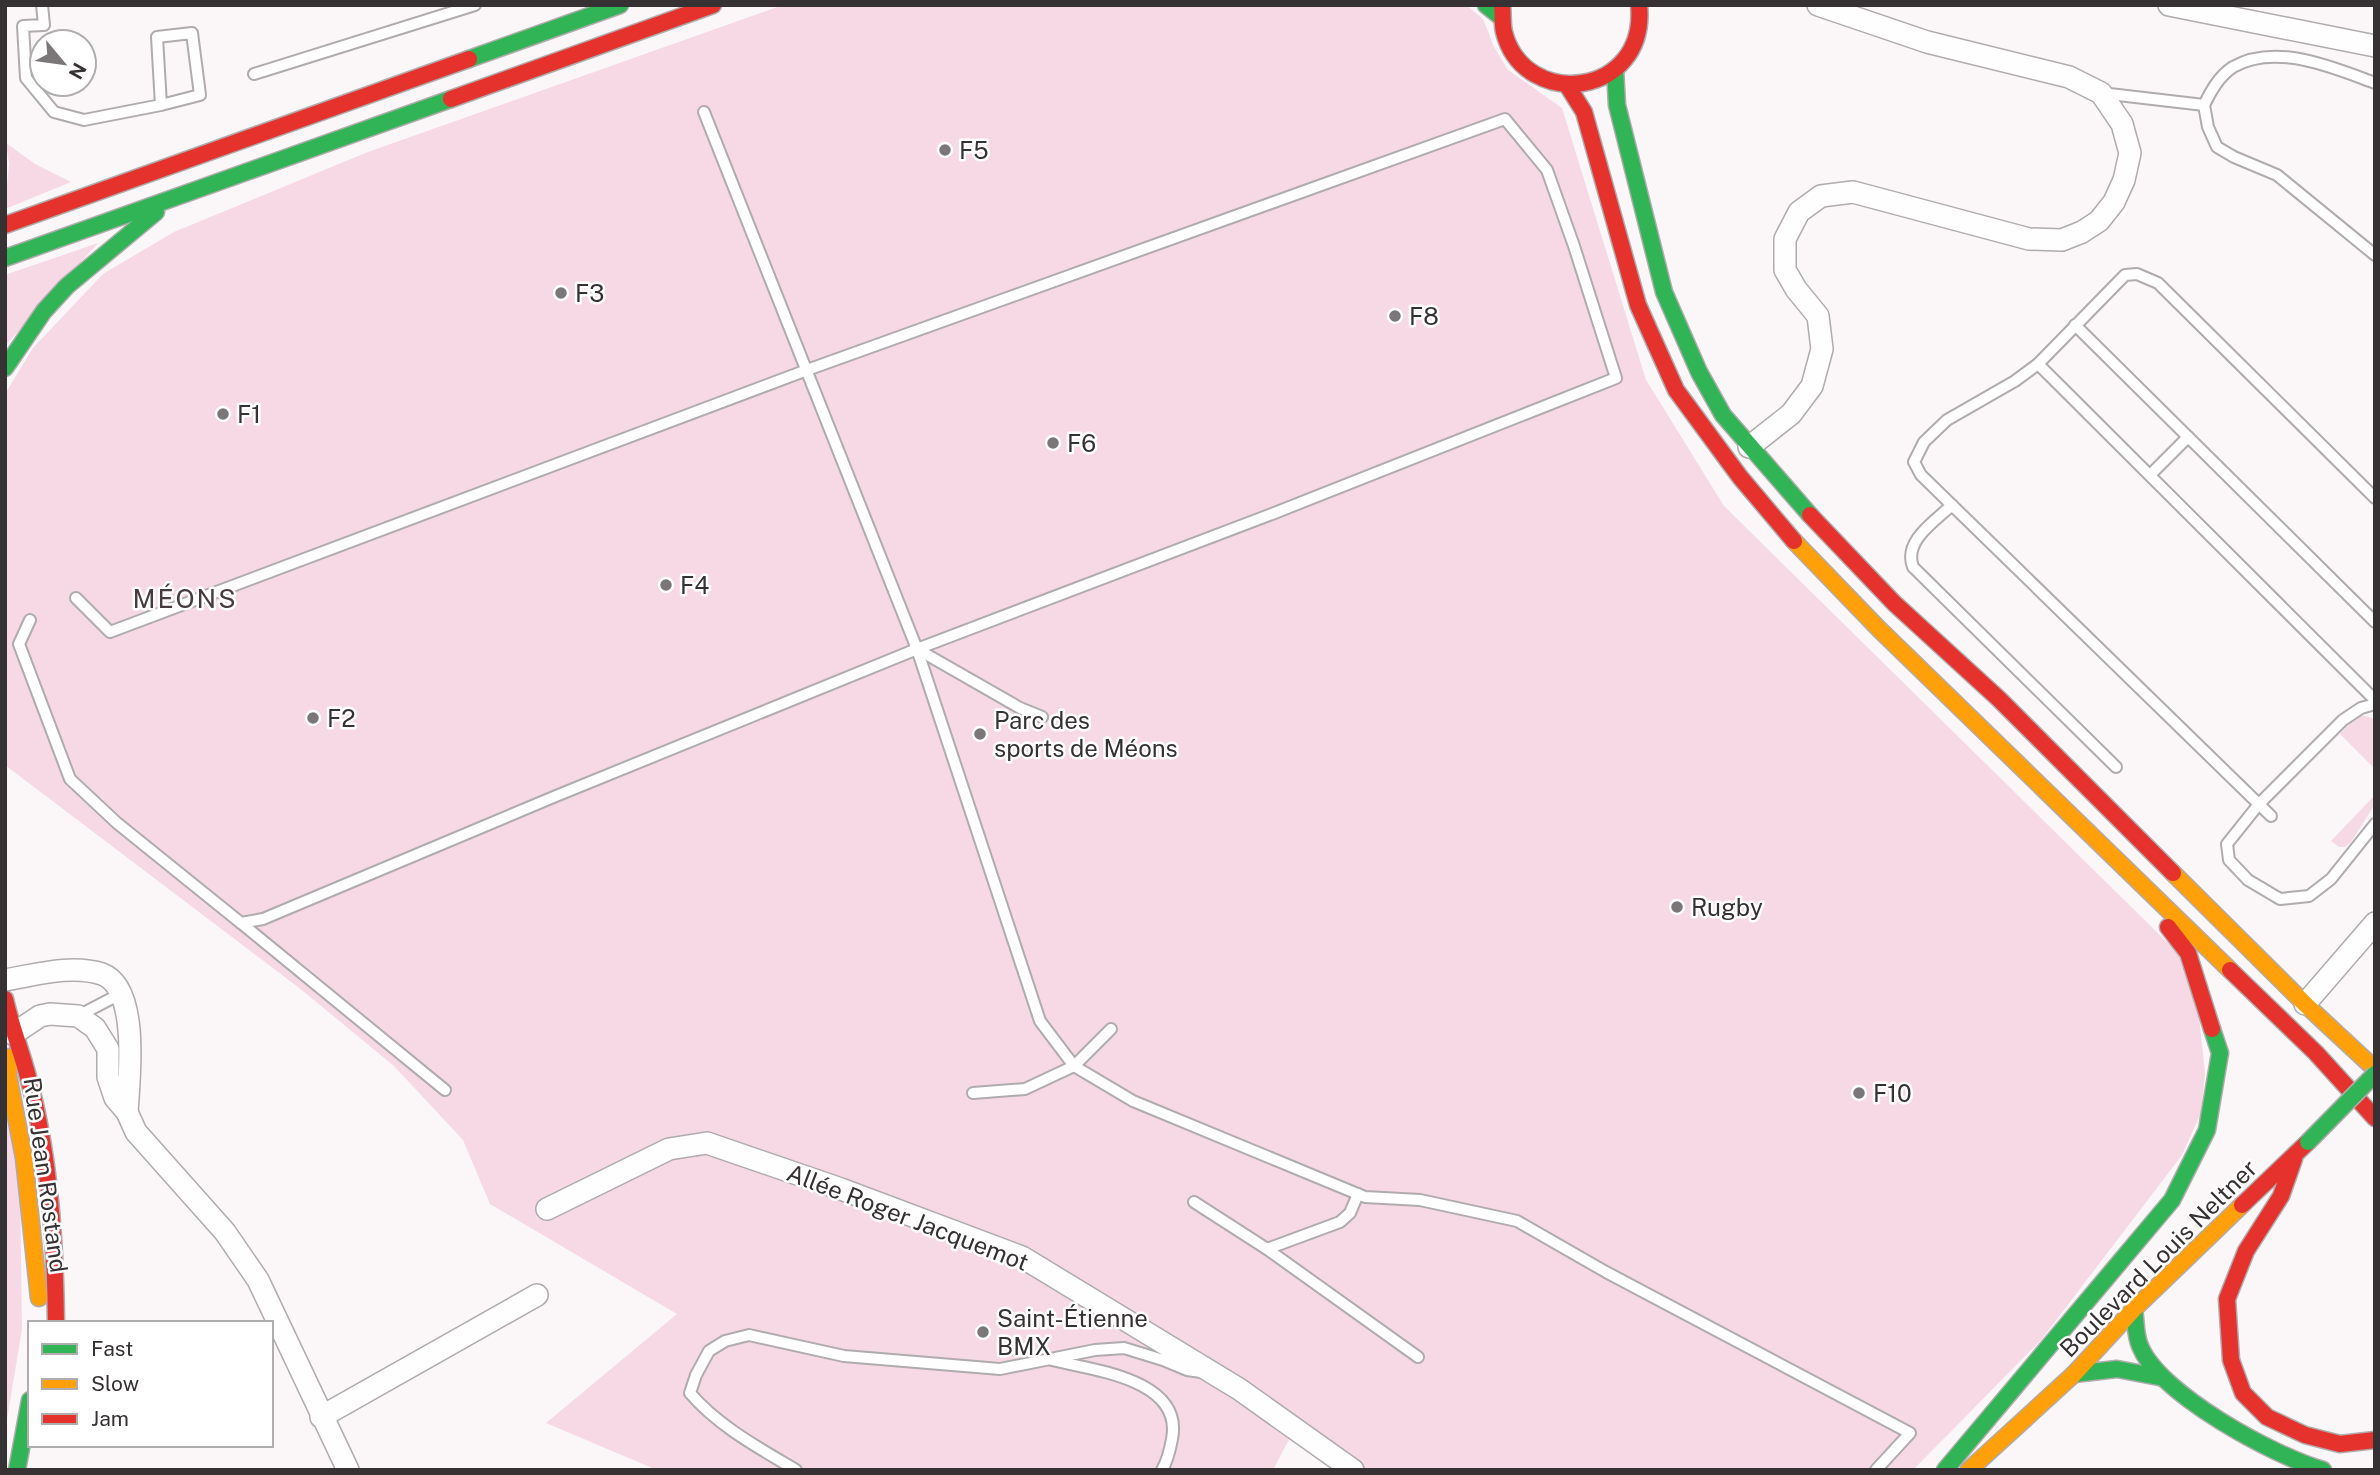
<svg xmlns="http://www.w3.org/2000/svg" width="2380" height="1475" font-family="'Public Sans',sans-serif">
  <rect width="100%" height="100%" fill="#fbf6f8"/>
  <g fill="#f7d8e5">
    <path d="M 783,5 L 1466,5 L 1483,19 L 1494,47 L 1508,70 L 1562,108 L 1646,380 L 1724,506 L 2178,953 L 2199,1017 L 2205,1073 L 2201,1113 L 2182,1155 L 2041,1340 L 1913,1470 L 1363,1470 L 1298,1422 L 1273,1470 L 657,1470 L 546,1423 L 677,1314 L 490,1204 L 463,1140 L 394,1066 L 298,987 L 5,765 L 5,394 L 33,348 L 103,274 L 174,232 L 368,152 Z"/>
    <path d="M 6,143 L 35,164 L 71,182 L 5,209 L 9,164 Z"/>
    <path d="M 98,243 L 5,346 L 5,275 Z"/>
    <path d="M 2362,715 L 2375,719 L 2375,769 L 2340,734 L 2353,720 Z"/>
    <path d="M 2375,795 L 2375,804 L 2351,842 L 2345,847 L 2339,847 L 2331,841 Z"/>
    <path d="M 5,1111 L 20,1178 L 22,1329 L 5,1431 Z"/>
  </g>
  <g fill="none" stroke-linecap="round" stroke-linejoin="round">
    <defs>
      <g id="lane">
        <path d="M 42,5 L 44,25 L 23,26 L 26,78 L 54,112 L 84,120 L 161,105 L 157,37 L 192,33 L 200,95 L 161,105"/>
        <path d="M 254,74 L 475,5"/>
        <path d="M 2101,93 L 2204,105 C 2211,91 2219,76 2233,67 C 2276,42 2334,68 2375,83"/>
        <path d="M 2204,105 L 2208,127 L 2217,147 L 2234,157 L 2277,175 L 2375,255"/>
        <path d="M 704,112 L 917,649 L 1040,1021 L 1074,1066 L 1133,1101 L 1365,1197 L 1420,1200 L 1517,1221 L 1606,1272 L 1910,1433 L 1876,1470"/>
        <path d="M 2075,325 L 2375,622"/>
        <path d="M 2038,364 L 2375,700"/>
        <path d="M 2150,475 L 2188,437"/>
        <path d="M 1952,505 C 1935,521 1903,541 1913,567 L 2116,767"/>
        <path d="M 76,598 L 110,632 L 807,370 L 1505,119 L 1547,170 L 1574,246 L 1616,378 L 1272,514 L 917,649"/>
        <path d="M 30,620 L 19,644 L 70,779 L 117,823 L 241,923 L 263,919 L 556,796 L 917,649 L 1020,708 L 1042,717"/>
        <path d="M 2375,704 L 2361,708 L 2343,720 L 2259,804 L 2227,844 L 2229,860 L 2248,880 L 2280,899 L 2309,896 L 2331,879 L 2375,824"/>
        <path d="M 2271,816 L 1921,475 L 1914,462 L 1924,442 L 1947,420 L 2015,381 L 2038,364 L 2125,275 L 2137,274 L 2158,283 L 2375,498"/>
        <path d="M 241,923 L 445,1090"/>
        <path d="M 78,1016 L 122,993"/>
        <path d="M 973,1093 L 1025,1089 L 1074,1066 L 1111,1029"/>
        <path d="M 1194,1202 L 1267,1249 L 1340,1222 L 1350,1213 L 1358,1194"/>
        <path d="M 1267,1249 L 1418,1357"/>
        <path d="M 1052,1360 C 1092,1370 1184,1379 1172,1439 C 1170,1450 1168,1460 1162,1470"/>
        <path d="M 796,1470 C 759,1448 718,1426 690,1393 L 696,1375 L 709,1351 L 725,1341 L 749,1335 L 844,1356 L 1000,1369 L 1095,1350 L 1124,1348 L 1163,1360 L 1187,1370 L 1201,1372"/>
      </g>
      <g id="street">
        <path d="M 2169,5 L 2375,46"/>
        <path d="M 1749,447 L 1791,414 L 1812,386 L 1822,349 L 1818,316 L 1796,289 L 1785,270 L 1785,239 L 1799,212 L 1821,196 L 1853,192 L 2029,239 L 2062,240 L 2082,232 L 2099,221 L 2114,202 L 2124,180 L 2130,153 L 2122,124 L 2101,93 L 2069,77 L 1927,42 L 1818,5"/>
        <path d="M 5,980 C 35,975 72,964 102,974 C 140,988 129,1080 127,1112"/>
        <path d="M 2305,1004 L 2375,923"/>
        <path d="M 13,1034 L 40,1016 L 50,1014 L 78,1016 L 95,1028 L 108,1049 L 108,1077 L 115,1098 L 127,1112 L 136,1132 L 225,1232 L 258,1280 L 348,1470"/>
        <path d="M 547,1209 L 669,1149 L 707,1143 L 841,1189 L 1022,1257 L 1239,1389 L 1353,1470"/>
        <path d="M 321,1417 L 537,1295"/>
      </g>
      <g id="fast">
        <path d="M 1486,5 L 1501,17"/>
        <path d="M 469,59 L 620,5"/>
        <path d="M 1615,69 L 1617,105 L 1664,292 L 1699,372 L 1723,415 L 1810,515"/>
        <path d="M 5,258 L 451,99"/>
        <path d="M 5,368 L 44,311 L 67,286 L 156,212"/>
        <path d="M 2134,1309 C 2136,1321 2135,1335 2140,1346 C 2159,1394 2274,1456 2323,1470"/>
        <path d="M 2074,1374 L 2117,1369 L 2159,1377"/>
        <path d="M 17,1470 L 30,1400"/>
        <path d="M 1945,1470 L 2172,1200 L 2207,1130 L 2220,1053 L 2212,1029"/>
      </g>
      <g id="slow">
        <path d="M 1794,541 L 1879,629 L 2230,970"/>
        <path d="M 2173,873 L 2305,1004 L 2375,1069"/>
        <path d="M 10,1057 L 8,1075 L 24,1158 L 39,1298"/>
        <path d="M 1969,1470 L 2074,1374 L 2134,1309 L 2242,1205"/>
      </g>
      <g id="jam">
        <path d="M 1502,5 C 1503,13 1502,24 1504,32 C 1524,111 1648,98 1639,5"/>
        <path d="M 1567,85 L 1584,112 L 1638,305 L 1676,390 L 1740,477 L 1794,541"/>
        <path d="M 451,99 L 713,5"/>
        <path d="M 5,225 L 469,59"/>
        <path d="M 1810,515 L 1894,603 L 1999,699 L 2173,873"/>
        <path d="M 2168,927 L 2188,953 L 2212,1029"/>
        <path d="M 2230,970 L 2316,1053 L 2375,1118"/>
        <path d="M 5,999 C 11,1026 21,1050 28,1077 C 50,1156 55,1241 56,1323"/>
        <path d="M 2294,1159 L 2281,1196 L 2246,1251 L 2227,1299 L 2231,1360 L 2243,1393 L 2267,1417 L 2305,1435 L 2340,1444 L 2375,1440"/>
        <path d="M 2242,1205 L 2308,1142"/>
      </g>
    </defs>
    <use href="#lane" stroke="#b0abad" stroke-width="14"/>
    <use href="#street" stroke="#b0abad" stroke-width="24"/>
    <use href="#fast" stroke="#b0abad" stroke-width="19"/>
    <use href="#slow" stroke="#b0abad" stroke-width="19"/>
    <use href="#jam" stroke="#b0abad" stroke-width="19"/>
    <use href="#lane" stroke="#fefefe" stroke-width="10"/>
    <use href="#street" stroke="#fefefe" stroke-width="21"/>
    <use href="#fast" stroke="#30b455" stroke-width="16"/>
    <use href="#slow" stroke="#ff9f0a" stroke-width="16"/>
    <use href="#jam" stroke="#e5322d" stroke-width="16"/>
    <defs>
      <path id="fast-bridge" d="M 2308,1142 L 2375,1074"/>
    </defs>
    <use href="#fast-bridge" stroke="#b0abad" stroke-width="19" stroke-linecap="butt"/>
    <use href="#fast-bridge" stroke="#30b455" stroke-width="16"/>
  </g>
  <g fill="#7b7678" stroke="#fff" stroke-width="2.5">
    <circle cx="945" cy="150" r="7"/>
    <circle cx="561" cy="293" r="7"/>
    <circle cx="1395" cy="316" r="7"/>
    <circle cx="223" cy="414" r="7"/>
    <circle cx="1053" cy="443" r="7"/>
    <circle cx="666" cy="585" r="7"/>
    <circle cx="313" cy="718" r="7"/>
    <circle cx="980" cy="734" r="7"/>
    <circle cx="1677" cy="907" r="7"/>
    <circle cx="1859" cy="1093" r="7"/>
    <circle cx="983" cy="1332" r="7"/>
  </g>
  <g text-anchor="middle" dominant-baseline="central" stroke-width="5" stroke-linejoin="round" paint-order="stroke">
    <g font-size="24" fill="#363133" stroke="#fff" text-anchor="start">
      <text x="959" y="150">F5</text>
      <text x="575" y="293">F3</text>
      <text x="1409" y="316">F8</text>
      <text x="237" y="414">F1</text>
      <text x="1067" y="443">F6</text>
      <text x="680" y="585">F4</text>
      <text x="327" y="718">F2</text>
      <text x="994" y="720">Parc des<tspan x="994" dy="28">sports de Méons</tspan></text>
      <text x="1691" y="907">Rugby</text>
      <text x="1873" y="1093">F10</text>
      <text x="997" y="1318">Saint-Étienne<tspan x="997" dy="28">BMX</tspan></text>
    </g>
    <g font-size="24" fill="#363133" stroke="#fff">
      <text transform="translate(46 1175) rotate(82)">Rue Jean Rostand</text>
      <text transform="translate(908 1217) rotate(21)">Allée Roger Jacquemot</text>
      <text transform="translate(2158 1258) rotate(-45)">Boulevard Louis Neltner</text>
    </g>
    <g font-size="26" letter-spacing="2" fill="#473b40" stroke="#fff">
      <text x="185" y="598">MÉONS</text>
    </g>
  </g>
  <rect width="2380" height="1475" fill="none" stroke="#363133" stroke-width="14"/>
  <rect x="28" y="1321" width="245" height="126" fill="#ffffff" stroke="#afadad" stroke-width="2"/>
  <rect x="42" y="1344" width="35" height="10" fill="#30b455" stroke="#afadad" stroke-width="2"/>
  <text x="91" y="1356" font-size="21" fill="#363133">Fast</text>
  <rect x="42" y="1379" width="35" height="10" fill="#ff9f0a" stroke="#afadad" stroke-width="2"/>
  <text x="91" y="1391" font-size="21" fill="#363133">Slow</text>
  <rect x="42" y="1414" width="35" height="10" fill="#e5322d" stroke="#afadad" stroke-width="2"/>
  <text x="91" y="1426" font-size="21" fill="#363133">Jam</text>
  <g transform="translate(63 63) rotate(119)"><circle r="33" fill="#ffffff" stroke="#afadad" stroke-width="2"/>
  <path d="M0-5L12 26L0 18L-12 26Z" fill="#7b7678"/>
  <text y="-10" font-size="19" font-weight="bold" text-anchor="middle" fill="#363133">N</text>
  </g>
</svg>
